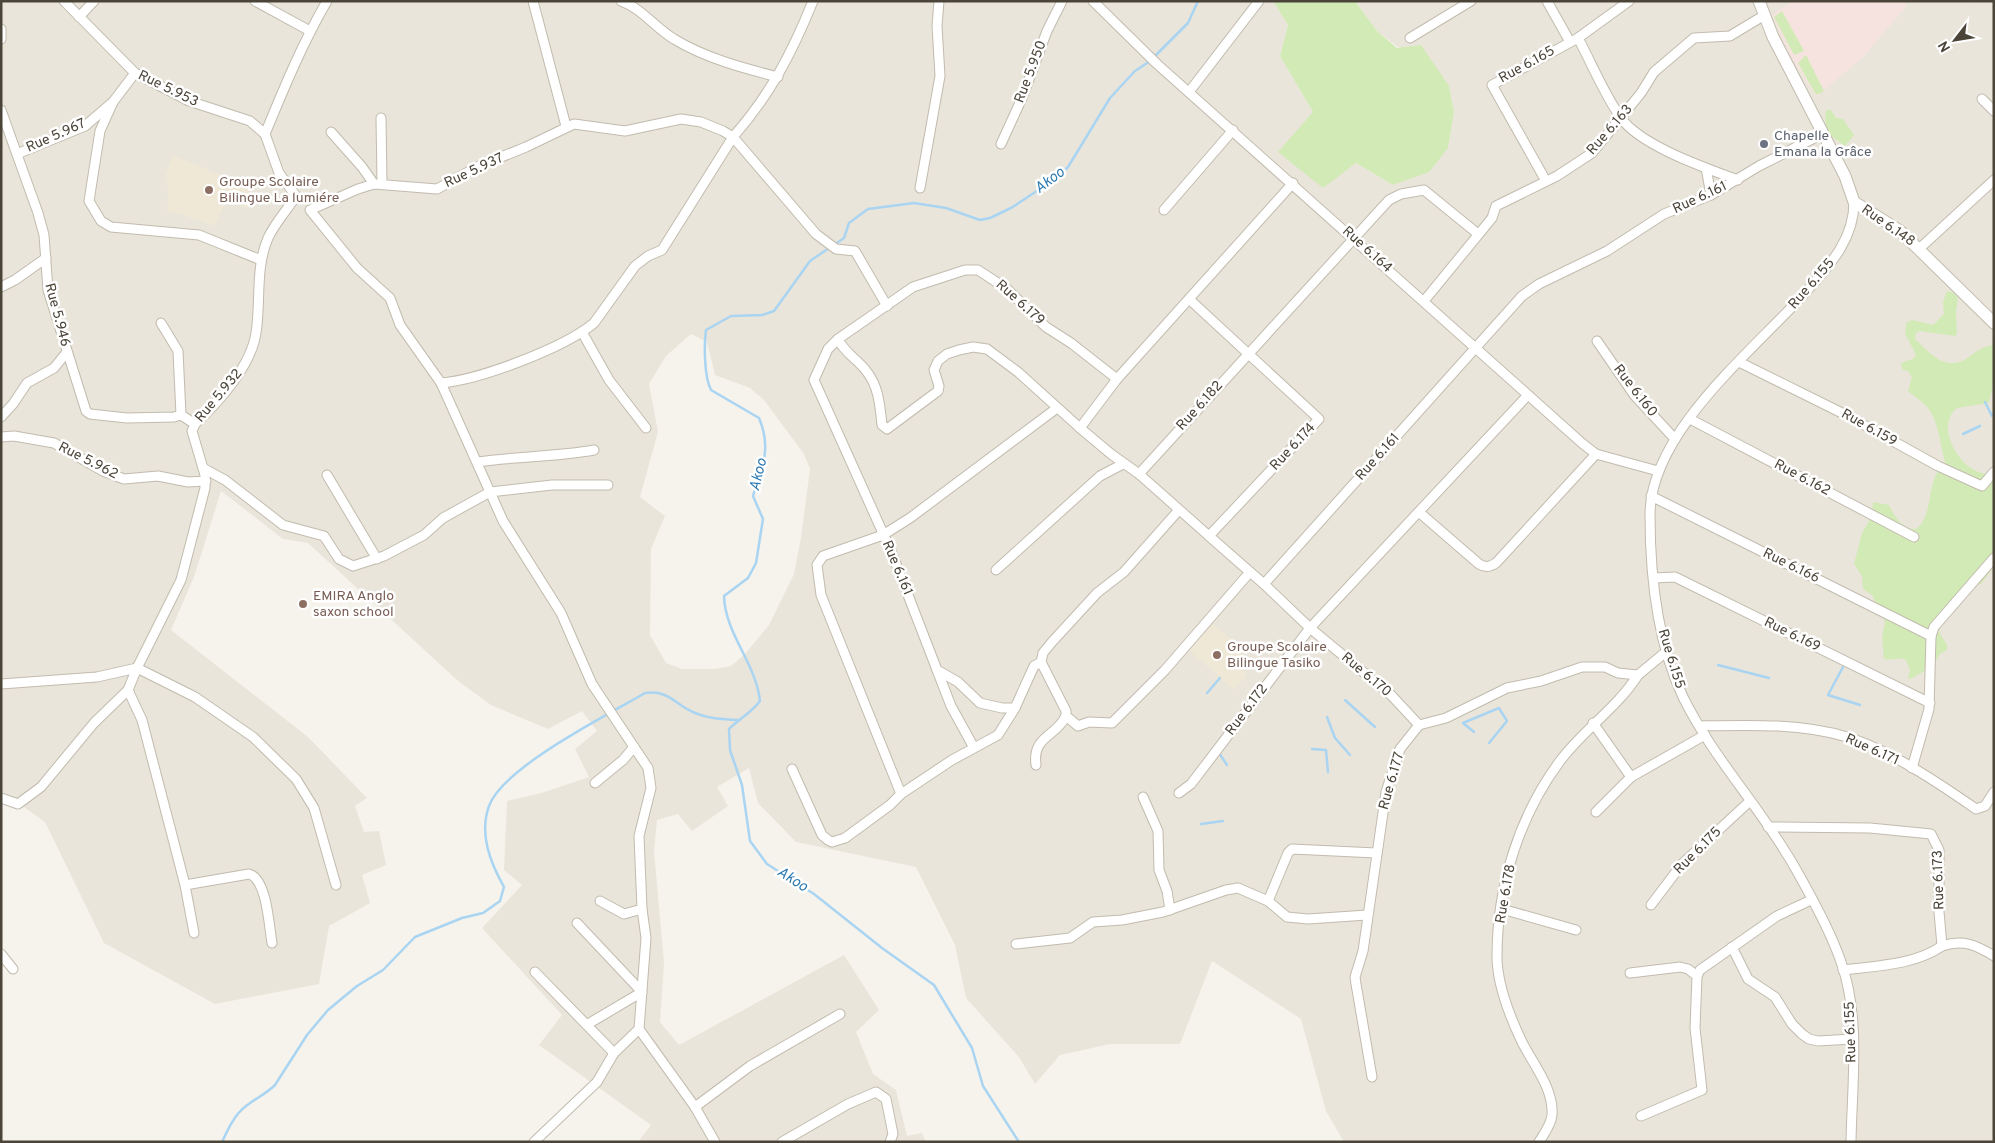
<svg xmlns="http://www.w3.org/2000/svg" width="1995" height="1143" font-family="Overpass,sans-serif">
  <rect width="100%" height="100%" fill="#f6f3ec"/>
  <path fill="#eae5da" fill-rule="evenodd" d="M 1,1 L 1273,1 L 1288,25 L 1280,56 L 1313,112 L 1356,163 L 1393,185 L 1448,148 L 1454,112 L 1449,86 L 1377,31 L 1355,1 L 1971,1 L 1974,3 L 1977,1 L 1994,1 L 1994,1142 L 1344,1142 L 1326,1111 L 1301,1019 L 1212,961 L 1180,1044 L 1110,1044 L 1060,1055 L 1035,1084 L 1019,1057 L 966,998 L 955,945 L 916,867 L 796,842 L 758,803 L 749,768 L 717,787 L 728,806 L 692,831 L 678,814 L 657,820 L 654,851 L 664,963 L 660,1022 L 679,1045 L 844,955 L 879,1010 L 856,1032 L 873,1074 L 896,1090 L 907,1136 L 922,1133 L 926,1142 L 638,1142 L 651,1125 L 539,1045 L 562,1015 L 482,928 L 522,885 L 504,870 L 507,801 L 542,793 L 589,777 L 575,749 L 597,731 L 582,711 L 548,729 L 491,705 L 457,680 L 308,543 L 283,539 L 221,491 L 194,577 L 171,630 L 308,737 L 367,798 L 355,806 L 364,832 L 379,831 L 386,865 L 362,875 L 370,903 L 329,926 L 319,984 L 215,1004 L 104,943 L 45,822 L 1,791 ZM 691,334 L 707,342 L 715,375 L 750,388 L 764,400 L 804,454 L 810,469 L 801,538 L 794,574 L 769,625 L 745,654 L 731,666 L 716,669 L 682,669 L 666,663 L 650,635 L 651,549 L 665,516 L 640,497 L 658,432 L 649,384 L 666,356 Z"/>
  <g fill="#efe8d6">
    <path d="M 173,155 L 251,188 L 249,192 L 254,194 L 246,208 L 227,200 L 214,226 L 180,214 L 167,212 L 169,187 L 166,186 L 168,180 L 165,177 Z"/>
    <path d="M 1213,624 L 1244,649 L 1237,661 L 1247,675 L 1234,690 L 1189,650 Z"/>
  </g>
  <path fill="#f6e3e0" d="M 1793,1 L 1905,1 L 1907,5 L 1863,57 L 1816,97 L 1791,56 L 1772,15 Z"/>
  <g fill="#d2eab5">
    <path d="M 1273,1 L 1355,1 L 1377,31 L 1397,48 L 1421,45 L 1449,86 L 1454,112 L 1448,148 L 1429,172 L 1393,185 L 1356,163 L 1323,188 L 1278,152 L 1313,112 L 1280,56 L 1288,25 Z"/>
    <path d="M 1782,11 L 1804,51 L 1794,55 L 1774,17 Z"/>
    <path d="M 1806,55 L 1824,91 L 1816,95 L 1798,63 Z"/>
    <path d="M 1830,109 L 1836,118 L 1843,119 L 1854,135 L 1845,146 C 1830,135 1823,133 1826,111 Z"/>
    <path d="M 1948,291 L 1954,293 L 1958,298 L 1956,312 L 1957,334 L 1955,336 L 1919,331 L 1916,333 L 1915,339 C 1931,354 1946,373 1969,357 C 1977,351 1983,346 1994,345 L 1994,381 L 1989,403 L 1957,408 C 1937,424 1954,457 1971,468 C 1978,473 1986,474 1994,475 L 1994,567 L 1981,584 L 1970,584 L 1941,625 L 1939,632 L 1947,645 L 1947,650 L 1940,654 L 1932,667 L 1910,679 L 1908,677 L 1910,670 L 1906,660 C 1898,656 1892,661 1884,659 L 1882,637 L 1885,622 L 1872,595 L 1863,589 L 1862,576 L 1854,564 L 1862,533 L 1872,516 L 1873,502 L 1889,505 C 1894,515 1902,530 1916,529 C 1934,515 1926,488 1939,470 L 1947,468 C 1940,449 1940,422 1927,407 C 1922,401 1914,396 1908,391 L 1912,377 L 1908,371 L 1903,370 L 1901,365 L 1903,362 L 1913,359 L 1916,355 L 1905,333 L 1906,323 L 1912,320 L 1933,325 L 1944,314 L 1943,303 L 1946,293 Z"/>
  </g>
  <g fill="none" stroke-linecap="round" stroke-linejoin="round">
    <g stroke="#a9d4f2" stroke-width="2.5">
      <path d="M 1154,57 L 1188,23 L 1198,1"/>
      <path d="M 834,245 L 844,238 L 849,223 L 868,209 L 914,203 L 946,208 L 980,220 L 990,218 L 1011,208 L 1052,181 L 1068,167 L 1110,98 L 1135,71 L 1150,61"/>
      <path d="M 829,248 L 810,261 L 774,311 L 762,315 L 731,316 L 706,330 C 704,344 704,377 711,390 L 759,418 C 772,449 762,467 753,496 L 763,519 L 756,563 L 748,578 L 724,596 C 725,634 756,663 760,701 C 751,713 739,719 729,729 L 730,750 L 742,785 L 750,841 L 767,864 L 814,894 L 882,948 L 934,985 L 972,1048 L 983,1086 L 1019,1142"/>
      <path d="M 1985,402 L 1992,416"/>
      <path d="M 1963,434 L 1980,426"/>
      <path d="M 1718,665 L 1769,678"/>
      <path d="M 1843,667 L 1828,695 L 1860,705"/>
      <path d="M 1207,693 L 1220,678"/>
      <path d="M 1345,700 L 1375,727"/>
      <path d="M 1327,717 L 1335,738 L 1350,755"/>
      <path d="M 1474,732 L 1463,723 L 1499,708 L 1507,721 L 1489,743"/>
      <path d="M 1312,749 L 1326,750 L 1328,772"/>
      <path d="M 1219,753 L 1227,765"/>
      <path d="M 1201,824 L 1223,821"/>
      <path d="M 222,1142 C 228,1129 235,1114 246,1106 C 256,1098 266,1094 275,1085 L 307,1035 L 328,1010 L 357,986 L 383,970 L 415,937 L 462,918 L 483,913 L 500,901 L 504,887 C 490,862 479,834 489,806 C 503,767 608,715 645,693 C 671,690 674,705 695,713 C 709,719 723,719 738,720"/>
    </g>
    <defs>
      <g id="minor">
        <path d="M 64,1 L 135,73 L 189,101 L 250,121 L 265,134"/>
        <path d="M 255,1 L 310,31"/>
        <path d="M 533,1 L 566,126"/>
        <path d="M 621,1 C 643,9 655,28 674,39 C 705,58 743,68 778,77"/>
        <path d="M 1093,1 L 1157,64 L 1583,444 L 1596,454 L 1658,471"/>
        <path d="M 1547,1 L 1570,42"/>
        <path d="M 79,17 L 94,1"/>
        <path d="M 1,29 L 1,39"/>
        <path d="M 1410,38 L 1471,1"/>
        <path d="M 1578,38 C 1592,64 1604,94 1621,118 C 1641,146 1706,168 1738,180"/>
        <path d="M 1189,92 L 1259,1"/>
        <path d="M 1982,99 L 1994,111"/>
        <path d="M 113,102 L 100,131 L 89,201 L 101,221 L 111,227 L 199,235 L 261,260"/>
        <path d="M 1,110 L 38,213 L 44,235 L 48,290 L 86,411 L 90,414 L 127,418 L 174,417 L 181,415 L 195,424"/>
        <path d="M 381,118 L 382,183"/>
        <path d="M 331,132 L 362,167 L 374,184"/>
        <path d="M 1001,144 L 1022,98 L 1047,31 L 1062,1"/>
        <path d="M 17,154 L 85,126 L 113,102 L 135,73"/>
        <path d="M 1706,168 L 1711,195"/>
        <path d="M 1546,181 L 1492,85 L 1578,38 L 1629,1"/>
        <path d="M 1293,183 L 1117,379 L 1080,428 L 1111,454 L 1139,474 L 1389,200 L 1401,194 L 1424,190 L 1478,234"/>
        <path d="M 920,188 L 940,76 L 937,26 L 939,1"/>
        <path d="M 1164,210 L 1233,130"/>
        <path d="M 1920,248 L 1994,180"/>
        <path d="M 1,287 L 15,280 L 46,258"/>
        <path d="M 1424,301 L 1492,218 L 1496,206 L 1557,176 L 1592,153 L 1641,93 L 1654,72 L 1694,38 L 1730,36 L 1763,16"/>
        <path d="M 161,323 L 178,351 L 181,415"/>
        <path d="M 582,332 L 609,380 L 646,428"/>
        <path d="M 838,339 C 845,354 858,359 867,372 C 879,387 880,407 882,425 L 887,429 L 938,391 L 939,386 L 934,370 L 938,361 L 947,354 L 959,350 L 973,347 L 987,349 L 1018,372 L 1080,428"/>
        <path d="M 1597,341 L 1635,396 L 1675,439"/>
        <path d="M 1739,362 L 1844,414 L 1938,466 L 1982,486 L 1994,472"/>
        <path d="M 1117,379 L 1071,343 L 1046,327 L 1007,289 L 978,270 L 965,270 L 913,287 L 838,339 L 828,349 L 814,380 L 891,551 L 937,670 L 958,682 L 980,703 L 1002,708 L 1015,708 L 1034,666 L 1041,662 L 1066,711 L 1066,716 L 1078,726 L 1089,722 L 1112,723 L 1165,670 L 1250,572 L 1264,584 L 1522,296 L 1539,284 L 1607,251 L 1664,214 L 1711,195 L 1759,166 L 1822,134"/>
        <path d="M 441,383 C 479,380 564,348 594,323 L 635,266 L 648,256 L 662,250 L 733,137 L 816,234 L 836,249 L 855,251 L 887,306"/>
        <path d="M 1,417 L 13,404 L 27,383 L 54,368 L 67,352"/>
        <path d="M 1690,419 L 1914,537"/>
        <path d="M 1,437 L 14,436 L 54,443 L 103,471 L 124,479 L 158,476 L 188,482 L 206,481"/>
        <path d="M 478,462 C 517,456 556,457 594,450"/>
        <path d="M 203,468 L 225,480 L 283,525 L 324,536 L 339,559 L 353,566 L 384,556 L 424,535 L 443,518 L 490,492 L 441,383 L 400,325 L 390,298 L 357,268 L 310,210 L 358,189 L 374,184 L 437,189 L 479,166 L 526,147 L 574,124 L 625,131 L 681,119 L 701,122 L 723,131 L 733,137 C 770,95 792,53 813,1"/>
        <path d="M 1139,474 L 1209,536 L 1319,419 L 1189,299"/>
        <path d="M 327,475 L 377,559"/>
        <path d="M 608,485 L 552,485 L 490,492 L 503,521 L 561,613 L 592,684 L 648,768 L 651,788 L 639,836 L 642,909 L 646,938 L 639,1029 L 695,1107 L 715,1142"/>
        <path d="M 1651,496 L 1931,636"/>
        <path d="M 1420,513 L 1479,564 C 1486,568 1489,567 1496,563 L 1596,454"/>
        <path d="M 1209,536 L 1250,572"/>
        <path d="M 996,570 L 1100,476 L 1123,464"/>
        <path d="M 1654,578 L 1675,577 L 1930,703"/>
        <path d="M 1041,662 L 1043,653 L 1052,642 L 1097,593 L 1124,572 L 1178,511"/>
        <path d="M 937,670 L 951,706 L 973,746"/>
        <path d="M 1,684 L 97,677 L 137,668 L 195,697 L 253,737 L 296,779 L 314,808 L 336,885"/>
        <path d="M 128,690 L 142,720 L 185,885 L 194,933"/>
        <path d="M 1593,723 L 1631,777"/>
        <path d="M 1419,725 L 1392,696 L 1310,628 L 1528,395"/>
        <path d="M 1700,726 C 1748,725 1801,723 1847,737 C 1890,750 1940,784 1976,809 L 1985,806 L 1994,792"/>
        <path d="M 1036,765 C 1032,736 1056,737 1066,716"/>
        <path d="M 1912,768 L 1929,709 L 1931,636 L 1934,627 L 1994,558"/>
        <path d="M 792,769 L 822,835 L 828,840 L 832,842 L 845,838 L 890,805 L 901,794 L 952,760 L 998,735 L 1015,708"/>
        <path d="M 595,783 L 623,760 L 634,747"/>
        <path d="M 1179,793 L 1191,784 L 1310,628 L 1264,584"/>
        <path d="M 901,794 L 821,595 L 817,565 L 823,556 L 883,535 L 910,518 L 1057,408"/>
        <path d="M 1143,797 L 1158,831 L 1159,870 L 1167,891 L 1170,910"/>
        <path d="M 1,798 L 18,804 L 41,787 L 94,723 L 128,690 L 137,668 L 181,580 L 205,488 L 205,475 L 192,431 L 195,424 C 219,402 251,366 256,333 C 261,302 255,268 268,238 C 275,223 287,210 296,196 L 279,173 L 265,134 C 284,88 302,44 327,1"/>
        <path d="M 1596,812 L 1631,777 L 1705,735"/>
        <path d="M 1768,827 L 1870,828 L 1931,834 L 1939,850 L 1939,912 L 1942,946 C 1963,939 1976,945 1994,956"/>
        <path d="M 185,885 L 249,874 C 267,879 269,926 272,943"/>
        <path d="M 600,901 L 624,914 L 642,909"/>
        <path d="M 1268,901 L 1288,853 L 1292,849 L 1376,853"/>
        <path d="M 1651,905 L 1682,864 L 1750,801"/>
        <path d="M 1502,909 L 1576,930"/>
        <path d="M 577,923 L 642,992 L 588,1024"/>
        <path d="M 1016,944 L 1070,938 L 1093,922 L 1122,920 L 1163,912 L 1226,890 L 1238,888 L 1268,901 L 1287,917 L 1308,919 L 1367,915"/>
        <path d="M 1732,947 L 1748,979 L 1775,997 L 1792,1024 L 1802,1034 L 1809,1039 L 1818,1041 L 1852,1039"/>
        <path d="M 1,954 L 13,969"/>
        <path d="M 1843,970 C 1876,966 1915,965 1942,946"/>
        <path d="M 535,972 L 614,1053"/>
        <path d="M 1630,973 L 1680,967 L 1688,969 L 1697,976"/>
        <path d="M 1372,1077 L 1356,984 L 1355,977 L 1363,951 L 1386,792 L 1400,749 L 1419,725 L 1446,718 L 1507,688 L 1541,681 L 1582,667 L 1605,667 L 1618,673 L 1638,675 L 1667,651"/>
        <path d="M 695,1107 L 750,1066 L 840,1014"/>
        <path d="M 1641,1116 L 1702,1090 L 1695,1028 L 1697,976 L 1700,970 L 1777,916 L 1811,900"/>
        <path d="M 534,1142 L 597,1082 L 614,1053 L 639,1029"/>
        <path d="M 782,1142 L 848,1104 L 876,1092 L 886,1099 L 893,1134 L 890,1142"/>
        <path d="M 1539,1142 C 1544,1134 1551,1125 1552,1115 C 1554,1089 1533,1064 1522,1042 C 1510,1017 1497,983 1497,956 C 1497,887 1519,816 1560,761 C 1584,729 1617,708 1638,675"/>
        <path d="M 1851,1142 C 1852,1083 1861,1018 1841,962 C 1831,932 1810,894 1794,866 C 1761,808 1713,758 1683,697 C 1657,642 1650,576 1650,515 C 1650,432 1753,351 1805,293 C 1829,266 1854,240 1854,202"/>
      </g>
      <path id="tertiary" d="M 1759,1 L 1773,37 L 1845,176 L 1854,202 L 1900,231 L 1994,323"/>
    </defs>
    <use href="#minor" stroke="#c2bbae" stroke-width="11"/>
    <use href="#tertiary" stroke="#c2bbae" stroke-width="13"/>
    <use href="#minor" stroke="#fff" stroke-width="9"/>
    <use href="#tertiary" stroke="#fff" stroke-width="11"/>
  </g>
  <circle fill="#6b7280" stroke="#fff" stroke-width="2" cx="1764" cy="144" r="5"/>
  <g fill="#8d6e63" stroke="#fff" stroke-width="2">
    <circle cx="209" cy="190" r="5"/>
    <circle cx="303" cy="604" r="5"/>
    <circle cx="1217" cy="655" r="5"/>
  </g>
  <g text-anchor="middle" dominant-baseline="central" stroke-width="5" stroke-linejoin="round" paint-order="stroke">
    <g font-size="14" fill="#4b4439" stroke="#fff">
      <text transform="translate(1527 65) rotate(-29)">Rue 6.165</text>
      <text transform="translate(1031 72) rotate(-69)">Rue 5.950</text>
      <text transform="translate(168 89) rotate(26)">Rue 5.953</text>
      <text transform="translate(1610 130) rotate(-49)">Rue 6.163</text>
      <text transform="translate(56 136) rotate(-24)">Rue 5.967</text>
      <text transform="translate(474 171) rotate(-25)">Rue 5.937</text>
      <text transform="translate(1700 198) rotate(-25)">Rue 6.161</text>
      <text transform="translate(1888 226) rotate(35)">Rue 6.148</text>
      <text transform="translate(1367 250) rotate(42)">Rue 6.164</text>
      <text transform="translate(1812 284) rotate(-49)">Rue 6.155</text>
      <text transform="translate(1020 303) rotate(42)">Rue 6.179</text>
      <text transform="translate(57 315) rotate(75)">Rue 5.946</text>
      <text transform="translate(1635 391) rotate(52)">Rue 6.160</text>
      <text transform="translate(219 396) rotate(-50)">Rue 5.932</text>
      <text transform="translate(1200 406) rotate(-48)">Rue 6.182</text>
      <text transform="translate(1869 428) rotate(29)">Rue 6.159</text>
      <text transform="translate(1293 447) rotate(-47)">Rue 6.174</text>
      <text transform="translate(1378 457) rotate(-48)">Rue 6.161</text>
      <text transform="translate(88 461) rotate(27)">Rue 5.962</text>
      <text transform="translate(1802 478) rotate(28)">Rue 6.162</text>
      <text transform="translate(1791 566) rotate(26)">Rue 6.166</text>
      <text transform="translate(897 568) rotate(67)">Rue 6.161</text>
      <text transform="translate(1792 635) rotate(26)">Rue 6.169</text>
      <text transform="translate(1671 659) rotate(73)">Rue 6.155</text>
      <text transform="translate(1366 675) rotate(40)">Rue 6.170</text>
      <text transform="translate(1247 710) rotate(-53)">Rue 6.172</text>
      <text transform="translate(1872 750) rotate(24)">Rue 6.171</text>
      <text transform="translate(1392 781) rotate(-74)">Rue 6.177</text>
      <text transform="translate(1698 851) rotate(-45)">Rue 6.175</text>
      <text transform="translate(1939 880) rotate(-92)">Rue 6.173</text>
      <text transform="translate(1506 894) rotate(-80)">Rue 6.178</text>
      <text transform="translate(1851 1032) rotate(-92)">Rue 6.155</text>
    </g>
    <g font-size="14" fill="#5b616d" stroke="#fff" text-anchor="start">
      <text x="1774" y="136">Chapelle<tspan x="1774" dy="16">Emana la Grâce</tspan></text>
    </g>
    <g font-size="14" fill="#785e54" stroke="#fff" text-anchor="start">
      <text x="219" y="182">Groupe Scolaire<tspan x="219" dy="16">Bilingue La lumiére</tspan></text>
      <text x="313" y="596">EMIRA Anglo<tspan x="313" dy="16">saxon school</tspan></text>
      <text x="1227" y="647">Groupe Scolaire<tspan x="1227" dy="16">Bilingue Tasiko</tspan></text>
    </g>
    <g font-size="15" font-style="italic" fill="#2e7ab2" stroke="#fff">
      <text transform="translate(1050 181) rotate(-37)">Akoo</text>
      <text transform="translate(759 475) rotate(-76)">Akoo</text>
      <text transform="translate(792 880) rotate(33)">Akoo</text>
    </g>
  </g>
  <rect width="1995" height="1143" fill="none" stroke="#4b4439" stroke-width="5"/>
  <g transform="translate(1955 40) rotate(239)" stroke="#ffffff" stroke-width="4" paint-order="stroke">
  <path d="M0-4L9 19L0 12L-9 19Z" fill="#4b4439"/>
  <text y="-8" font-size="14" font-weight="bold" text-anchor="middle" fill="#4b4439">N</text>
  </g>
</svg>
